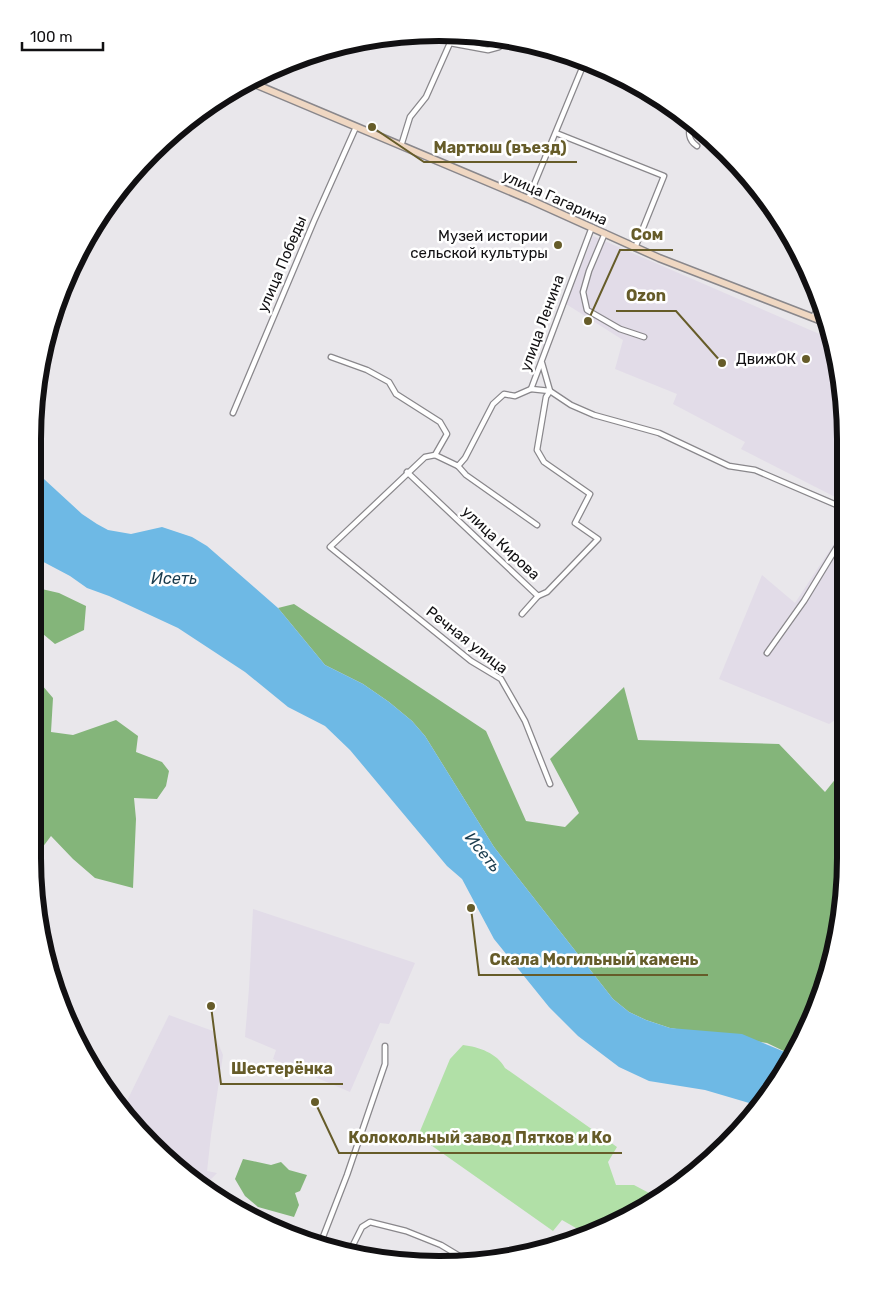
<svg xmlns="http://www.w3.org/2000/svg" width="878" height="1297" font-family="Rubik,sans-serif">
  <rect width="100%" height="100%" fill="#e9e7eb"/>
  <g fill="#e2dce8">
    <path d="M 593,236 L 831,339 L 838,359 L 845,439 L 845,502 L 741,449 L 745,442 L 673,404 L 677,394 L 615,369 L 623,340 L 566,304 Z"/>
    <path d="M 845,527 L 846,708 L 838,718 L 829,724 L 719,679 L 762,575 L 795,603 Z"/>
    <path d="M 253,909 L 415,963 L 389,1024 L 380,1023 L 350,1092 L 273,1059 L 276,1050 L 245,1037 L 249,988 Z"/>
    <path d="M 169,1015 L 213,1031 L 223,1055 L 211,1135 L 207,1171 L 217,1173 L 203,1187 L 191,1180 L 118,1102 L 126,1103 Z"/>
  </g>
  <path fill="#b1e0a7" d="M 463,1045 C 479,1047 497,1053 505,1068 L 617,1147 L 608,1162 L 616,1185 L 634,1185 L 651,1194 L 653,1202 L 642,1210 L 583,1232 L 562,1220 L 553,1231 L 418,1136 L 450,1059 Z"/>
  <g fill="#84b57a">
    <path d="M 33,587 L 59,593 L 86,606 L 84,630 L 55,644 L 43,634 L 33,646 Z"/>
    <path d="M 294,604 L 486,731 L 526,821 L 565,827 L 579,813 L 550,759 L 624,687 L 638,740 L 779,744 L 825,792 L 845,767 L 846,858 L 838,937 L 803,1038 L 792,1055 L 767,1043 L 670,1028 L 646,1020 L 629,1012 L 613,999 L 494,847 L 425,736 L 412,721 L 389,702 L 363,684 L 325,665 L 278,608 Z"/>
    <path d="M 33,677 L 36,678 L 53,698 L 51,732 L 73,735 L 116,720 L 138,736 L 136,752 L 162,762 L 169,771 L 166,786 L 157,799 L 134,798 L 136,819 L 133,888 L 95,878 L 73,859 L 51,836 L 36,856 L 33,853 Z"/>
    <path d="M 243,1159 L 271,1165 L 281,1162 L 289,1170 L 307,1175 L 300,1191 L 295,1193 L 299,1205 L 294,1217 L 258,1207 L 245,1196 L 235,1179 Z"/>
  </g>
  <path fill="#6eb9e5" d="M 32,468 L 82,514 L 97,524 L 108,530 L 131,534 L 162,527 L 192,537 L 207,546 L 278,608 L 325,665 L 363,684 L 389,702 L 412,721 L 425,736 L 494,847 L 613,999 L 629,1012 L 646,1020 L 670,1028 L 742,1034 L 792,1055 L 756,1105 L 705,1090 L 649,1081 L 619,1067 L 578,1036 L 549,1007 L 494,939 L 462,879 L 447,866 L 350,750 L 325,726 L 288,707 L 245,672 L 178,628 L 109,596 L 87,588 L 70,576 L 36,558 L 32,549 Z"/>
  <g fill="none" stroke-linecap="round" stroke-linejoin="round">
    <defs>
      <g id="minor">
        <path d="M 444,33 L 450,43 L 488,50 L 499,47"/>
        <path d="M 691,122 C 688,132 688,140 697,146"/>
        <path d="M 556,133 L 664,176 L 635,248"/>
        <path d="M 401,146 L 410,117 L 426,97 L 450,43"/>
        <path d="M 528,199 L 585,61"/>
        <path d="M 605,233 L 589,271 L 583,292 L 587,310 L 620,329 L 644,337"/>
        <path d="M 813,318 L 820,301"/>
        <path d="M 331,357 L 367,370 L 389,382 L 396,394 L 440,422 L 447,434 L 435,455"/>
        <path d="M 531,389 L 550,391 L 571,405 L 594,415 L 659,433 L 729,466 L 755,470 L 846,509"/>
        <path d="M 233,413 L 314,221 L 356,127"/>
        <path d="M 458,466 L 466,475 L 537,525"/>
        <path d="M 407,472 L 538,596 L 547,592 L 598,539 L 575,523 L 590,494 L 544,462 L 537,450 L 546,397 L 550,391 L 542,363"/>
        <path d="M 522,614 L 538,596"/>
        <path d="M 767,653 L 804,601 L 846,532"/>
        <path d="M 550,784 L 525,721 L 501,679 L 471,661 L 330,547 L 425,457 L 435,455 L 458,466 L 465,458 L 493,404 L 504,394 L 515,396 L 531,389 L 592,227"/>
        <path d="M 321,1242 L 347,1175 L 385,1064 L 385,1046"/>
        <path d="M 351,1249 L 362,1227 L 370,1222 L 406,1231 L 441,1245 L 466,1260"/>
      </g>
      <path id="secondary" d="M 250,82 L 528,199 L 659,258 L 827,323"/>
    </defs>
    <use href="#minor" stroke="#89878b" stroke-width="7"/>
    <use href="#secondary" stroke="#89878b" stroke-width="9"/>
    <use href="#minor" stroke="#fff" stroke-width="4.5"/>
    <use href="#secondary" stroke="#efd7c2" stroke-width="6"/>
  </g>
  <g fill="#665c29" stroke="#fff" stroke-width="2">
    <circle cx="558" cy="245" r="5"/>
    <circle cx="806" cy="359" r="5"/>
  </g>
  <g text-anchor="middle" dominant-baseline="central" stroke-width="5" stroke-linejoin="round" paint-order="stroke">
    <g font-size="15" fill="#111012" stroke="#fff">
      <text transform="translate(555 198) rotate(24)">улица Гагарина</text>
      <text transform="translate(282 264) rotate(-67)">улица Победы</text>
      <text transform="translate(542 323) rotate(-70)">улица Ленина</text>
      <text transform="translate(501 543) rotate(43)">улица Кирова</text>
      <text transform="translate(467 640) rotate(38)">Речная улица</text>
    </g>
    <g font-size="15" fill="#111012" stroke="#fff" text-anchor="end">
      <text x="548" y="236">Музей истории<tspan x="548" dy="17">сельской культуры</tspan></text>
      <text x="796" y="359">ДвижОК</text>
    </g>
    <g font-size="16" font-style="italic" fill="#193b4d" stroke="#fff">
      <text x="174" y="578">Исеть</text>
      <text transform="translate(483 852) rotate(51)">Исеть</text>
    </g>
  </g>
  <path d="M0 0H878V1297H0ZM439 41H439A398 398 0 0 1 837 439V858A398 398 0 0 1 439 1256H439A398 398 0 0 1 41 858V439A398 398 0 0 1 439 41Z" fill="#fff" fill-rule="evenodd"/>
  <path fill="none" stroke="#111012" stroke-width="6" d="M439 41H439A398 398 0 0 1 837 439V858A398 398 0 0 1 439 1256H439A398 398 0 0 1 41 858V439A398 398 0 0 1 439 41Z"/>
  <path fill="none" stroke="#665c29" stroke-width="2" d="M372 127L424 162H577M588 321L620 250H673M722 363L676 311H616M471 908L479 975H708M211 1006L221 1084H343M315 1102L339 1153H622"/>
  <g fill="#665c29" stroke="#fff" stroke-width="2">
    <circle cx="372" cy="127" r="5"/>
    <circle cx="588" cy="321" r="5"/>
    <circle cx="722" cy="363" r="5"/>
    <circle cx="471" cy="908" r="5"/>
    <circle cx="211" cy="1006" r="5"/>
    <circle cx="315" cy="1102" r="5"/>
  </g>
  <g font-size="16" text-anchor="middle" font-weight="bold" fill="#665c29" stroke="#fff" stroke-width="5" stroke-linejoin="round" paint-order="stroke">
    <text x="500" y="153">Мартюш (въезд)</text>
    <text x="647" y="240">Сом</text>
    <text x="646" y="301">Ozon</text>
    <text x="594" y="965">Скала Могильный камень</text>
    <text x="282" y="1074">Шестерёнка</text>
    <text x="480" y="1143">Колокольный завод Пятков и Ко</text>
  </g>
  <path d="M22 42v8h81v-8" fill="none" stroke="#111012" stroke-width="2.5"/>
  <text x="30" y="42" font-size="15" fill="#111012" stroke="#ffffff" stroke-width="4" paint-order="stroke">100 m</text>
</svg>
